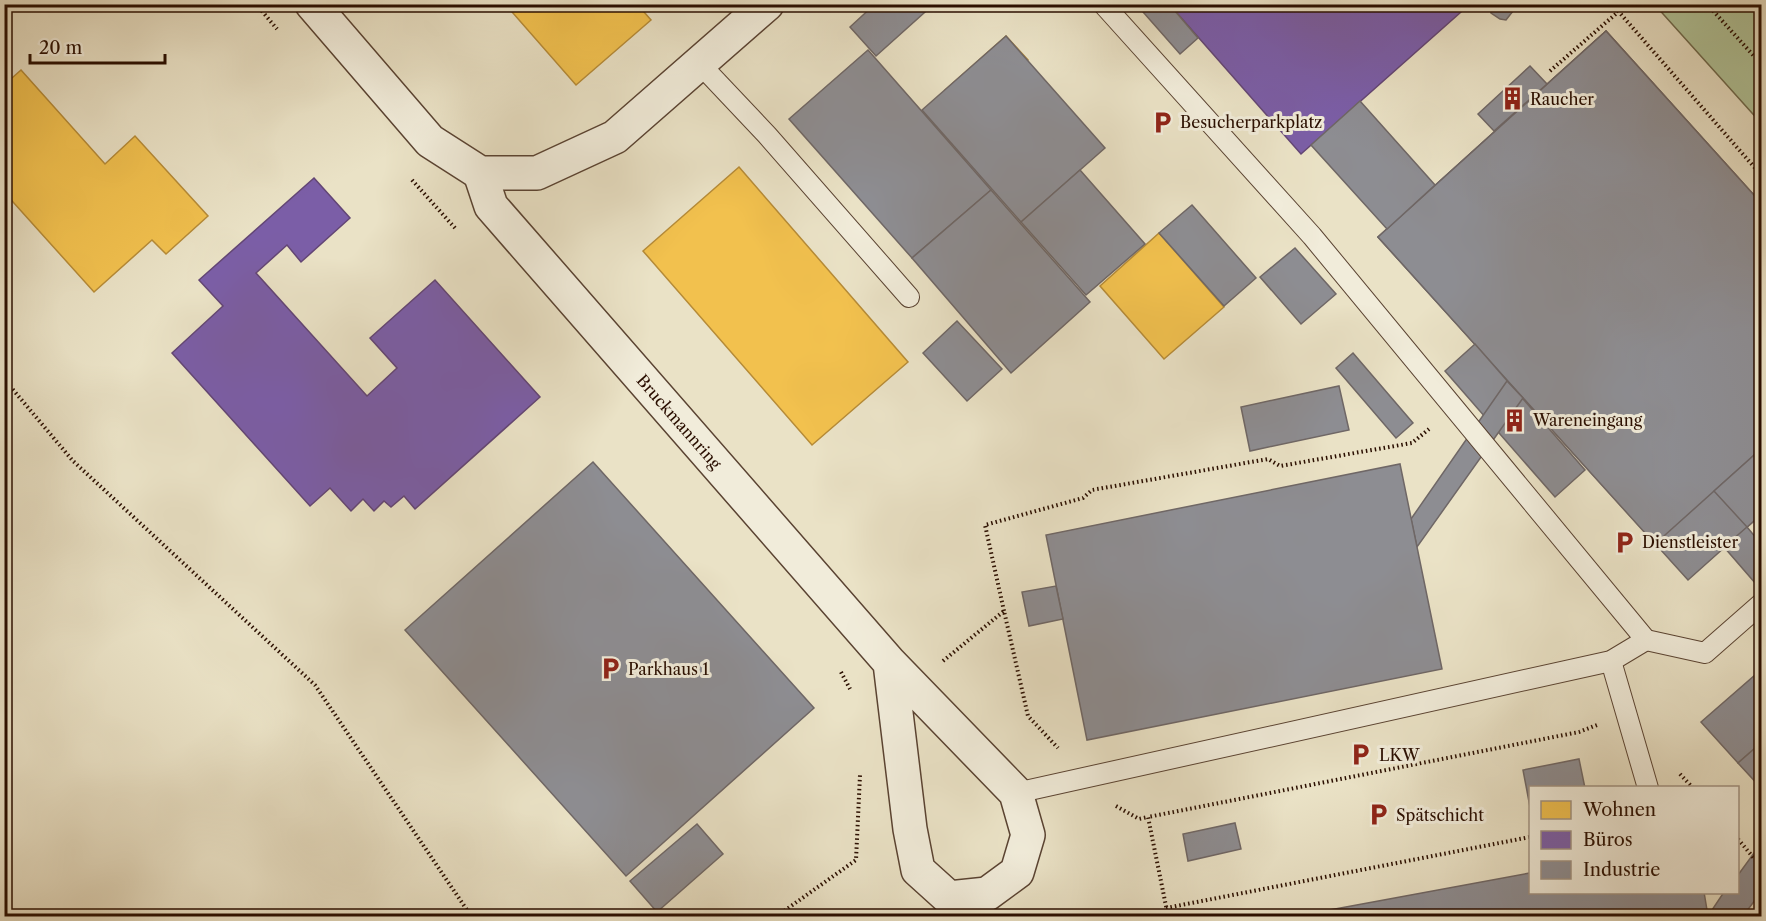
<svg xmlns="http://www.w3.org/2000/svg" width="1766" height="921" font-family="'Libre Caslon Text',serif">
  <rect width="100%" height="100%" fill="#eae2c6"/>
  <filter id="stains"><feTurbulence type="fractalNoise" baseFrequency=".00333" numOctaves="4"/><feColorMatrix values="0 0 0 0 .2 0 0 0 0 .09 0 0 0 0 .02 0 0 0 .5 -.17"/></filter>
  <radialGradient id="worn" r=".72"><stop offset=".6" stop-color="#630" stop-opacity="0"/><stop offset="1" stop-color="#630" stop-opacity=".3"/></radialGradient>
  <path fill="#b1c499" stroke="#6e694c" stroke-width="1.5" d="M 1655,5 L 1761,5 L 1761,123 Z"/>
  <g fill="#f2c14e" stroke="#b68b37" stroke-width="1.5">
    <path d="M 505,4 L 637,4 L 651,20 L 576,85 Z"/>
    <path d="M 1006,36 L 1028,60 L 1000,84 L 1019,106 L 985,135 L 945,90 Z"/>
    <path d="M 21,70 L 105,164 L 135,136 L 208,216 L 166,254 L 152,240 L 94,292 L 4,192 L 4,85 Z"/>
    <path d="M 739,167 L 908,362 L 812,445 L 643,251 Z"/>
    <path d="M 1159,233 L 1224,307 L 1164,359 L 1100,286 Z"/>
  </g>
  <g fill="#7b5ea7" stroke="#634675" stroke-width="1.5">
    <path d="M 1169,4 L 1470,4 L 1301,154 Z"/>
    <path d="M 314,178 L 350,218 L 301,262 L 287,245 L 256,273 L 367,396 L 397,368 L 370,338 L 435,280 L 540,397 L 415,509 L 404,496 L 391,507 L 384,501 L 374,511 L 363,499 L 351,511 L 330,488 L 310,506 L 172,353 L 223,306 L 199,280 Z"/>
  </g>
  <g fill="#8d8d92" stroke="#6f6766" stroke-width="1.5">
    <path d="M 875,4 L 934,4 L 876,56 L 850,27 Z"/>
    <path d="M 1136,4 L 1169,4 L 1198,38 L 1180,54 Z"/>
    <path d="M 1490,4 L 1517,4 L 1517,6 L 1506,20 L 1500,19 L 1491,13 Z"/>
    <path d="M 1606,31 L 1762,204 L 1762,514 L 1688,580 L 1378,237 Z"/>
    <path d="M 1606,31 L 1762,204 L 1762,378 L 1621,505 L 1378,237 Z"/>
    <path d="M 1606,31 L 1762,204 L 1762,448 L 1655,544 L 1378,237 Z"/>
    <path d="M 1006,36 L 1105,148 L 1021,222 L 922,110 Z"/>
    <path d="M 868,50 L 991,190 L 912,258 L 789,119 Z"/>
    <path d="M 1530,66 L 1547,84 L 1494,131 L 1478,114 Z"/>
    <path d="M 1360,101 L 1435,185 L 1387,229 L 1311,145 Z"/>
    <path d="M 1080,170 L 1145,244 L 1086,295 L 1021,222 Z"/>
    <path d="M 991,190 L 1090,302 L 1011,373 L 912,258 Z"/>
    <path d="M 1192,205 L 1256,278 L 1224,306 L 1159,233 Z"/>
    <path d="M 1295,248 L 1336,294 L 1301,324 L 1260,277 Z"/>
    <path d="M 957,321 L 1002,369 L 967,401 L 923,353 Z"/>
    <path d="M 1475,344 L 1585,470 L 1555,497 L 1445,371 Z"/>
    <path d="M 1353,353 L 1413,423 L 1396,438 L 1336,368 Z"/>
    <path d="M 1507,381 L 1523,398 L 1417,547 L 1411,519 Z"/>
    <path d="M 1339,386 L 1349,430 L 1250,451 L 1241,407 Z"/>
    <path d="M 1762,448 L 1762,514 L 1747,527 L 1714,491 Z"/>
    <path d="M 593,462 L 814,708 L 626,876 L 405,630 Z"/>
    <path d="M 1400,464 L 1442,669 L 1087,740 L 1046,535 Z"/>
    <path d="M 1747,527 L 1762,545 L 1762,591 L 1724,547 Z"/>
    <path d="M 1056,586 L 1063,619 L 1029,626 L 1022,592 Z"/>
    <path d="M 1762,669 L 1762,742 L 1738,763 L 1701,722 Z"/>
    <path d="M 1762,742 L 1762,789 L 1738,763 Z"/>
    <path d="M 1579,759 L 1585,788 L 1530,788 L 1530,807 L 1523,770 Z"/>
    <path d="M 1235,823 L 1241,849 L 1188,861 L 1183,834 Z"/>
    <path d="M 697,824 L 723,854 L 657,912 L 630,881 Z"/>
    <path d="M 1762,842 L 1762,891 L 1743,916 L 1708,916 L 1724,892 L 1738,892 L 1738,875 Z"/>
    <path d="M 1530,873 L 1530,892 L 1704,892 L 1708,916 L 1297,916 Z"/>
  </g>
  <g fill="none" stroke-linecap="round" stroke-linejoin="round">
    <defs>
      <g id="lane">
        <path d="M 699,63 L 767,135 L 909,297"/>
        <path d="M 1646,640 L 1705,653 L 1762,603"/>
        <path d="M 1611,661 L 1648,788"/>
        <path d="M 1016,793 L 1611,661 L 1646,640 L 1312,236 L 1103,4"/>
      </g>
      <g id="street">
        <path d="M 312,4 L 430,141 L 480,173 L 537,173 L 615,137 L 767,4"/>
        <path id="s1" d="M 480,173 L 491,206 L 890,663 L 1016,793 L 1028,835 L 1017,872 L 987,894 L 949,898 L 918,870 L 910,829 L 890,663"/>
      </g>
    </defs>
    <use href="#lane" stroke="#5a4332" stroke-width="22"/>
    <use href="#street" stroke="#5a4332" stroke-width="36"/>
    <g stroke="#2a0e00" stroke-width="4" stroke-dasharray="1.5 3" stroke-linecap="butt">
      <path d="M 256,4 L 277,29"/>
      <path d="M 1612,4 L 1762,176"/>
      <path d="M 1707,4 L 1762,65"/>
      <path d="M 1550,71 L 1618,12"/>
      <path d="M 412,180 L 455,228"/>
      <path d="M 4,379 L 73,461 L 315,685 L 471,916"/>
      <path d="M 1004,611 L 985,525 L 1083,498 L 1092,490 L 1268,459 L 1280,466 L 1412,443 L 1429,429"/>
      <path d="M 943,661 L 1004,611 L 1028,716 L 1058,748"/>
      <path d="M 841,672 L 850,689"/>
      <path d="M 1680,774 L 1693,788"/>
      <path d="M 1116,806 L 1139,819 L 1148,817"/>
      <path d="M 1738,839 L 1762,868"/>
      <path d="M 1166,908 L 1530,837"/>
      <path d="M 777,916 L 856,860 L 860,775"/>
      <path d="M 1168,916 L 1148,817 L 1579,732 L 1597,725"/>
    </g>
    <use href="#lane" stroke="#f1ecda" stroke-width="20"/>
    <use href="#street" stroke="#f1ecda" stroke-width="33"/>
  </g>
  <defs>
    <symbol id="building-bare" viewBox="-9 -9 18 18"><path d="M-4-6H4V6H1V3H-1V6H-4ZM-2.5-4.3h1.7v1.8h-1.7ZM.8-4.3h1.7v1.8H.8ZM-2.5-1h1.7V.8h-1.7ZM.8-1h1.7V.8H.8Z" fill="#8f2418" stroke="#f1ecda" stroke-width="2.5" paint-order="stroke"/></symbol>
    <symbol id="parking-bare" viewBox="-9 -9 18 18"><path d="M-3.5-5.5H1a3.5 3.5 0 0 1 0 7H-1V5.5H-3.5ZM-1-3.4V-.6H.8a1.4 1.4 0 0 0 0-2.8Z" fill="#8f2418" stroke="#f1ecda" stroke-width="2.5" paint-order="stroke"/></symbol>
  </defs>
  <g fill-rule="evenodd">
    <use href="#building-bare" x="1496" y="82" width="33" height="33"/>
    <use href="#parking-bare" x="1146" y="106" width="33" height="33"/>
    <use href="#building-bare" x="1498" y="404" width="33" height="33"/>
    <use href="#parking-bare" x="1608" y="526" width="33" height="33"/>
    <use href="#parking-bare" x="594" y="652" width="33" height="33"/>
    <use href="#parking-bare" x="1344" y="738" width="33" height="33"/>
    <use href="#parking-bare" x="1362" y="798" width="33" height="33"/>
  </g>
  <g text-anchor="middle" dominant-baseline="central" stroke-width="6" stroke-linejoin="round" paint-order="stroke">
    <g font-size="16" fill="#2a0e00" stroke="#f1ecda" text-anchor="start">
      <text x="1530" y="99">Raucher</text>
      <text x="1180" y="122">Besucherparkplatz</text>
      <text x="1533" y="420">Wareneingang</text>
      <text x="1642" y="542">Dienstleister</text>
      <text x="628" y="669">Parkhaus 1</text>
      <text x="1379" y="755">LKW</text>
      <text x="1396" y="815">Spätschicht</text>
    </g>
    <g font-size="16" fill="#2a0e00" stroke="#f1ecda">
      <text stroke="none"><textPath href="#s1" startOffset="321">Bruckmannring</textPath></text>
    </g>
  </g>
  <rect width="1766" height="921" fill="none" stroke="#eae2c6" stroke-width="24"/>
  <rect x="6" y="6" width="1754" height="909" fill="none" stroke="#2a0e00" stroke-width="3"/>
  <rect x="12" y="12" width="1742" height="897" fill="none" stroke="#2a0e00" stroke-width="1.5"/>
  <rect x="1529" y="786" width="210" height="108" fill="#f1ecda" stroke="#a19383" stroke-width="1.5"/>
  <rect x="1541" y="801" width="30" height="18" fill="#f2c14e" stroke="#a19383" stroke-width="1.5"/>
  <text x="1583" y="816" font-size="18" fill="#2a0e00">Wohnen</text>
  <rect x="1541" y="831" width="30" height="18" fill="#7b5ea7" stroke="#a19383" stroke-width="1.5"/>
  <text x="1583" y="846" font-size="18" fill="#2a0e00">Büros</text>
  <rect x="1541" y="861" width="30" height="18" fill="#8d8d92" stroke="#a19383" stroke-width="1.5"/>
  <text x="1583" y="876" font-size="18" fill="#2a0e00">Industrie</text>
  <path d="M30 54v9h135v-9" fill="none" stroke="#2a0e00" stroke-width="3"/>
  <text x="39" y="54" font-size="18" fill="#2a0e00" stroke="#f1ecda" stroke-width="4.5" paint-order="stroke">20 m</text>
  <rect width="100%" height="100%" filter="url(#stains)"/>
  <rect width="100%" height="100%" fill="url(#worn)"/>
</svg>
